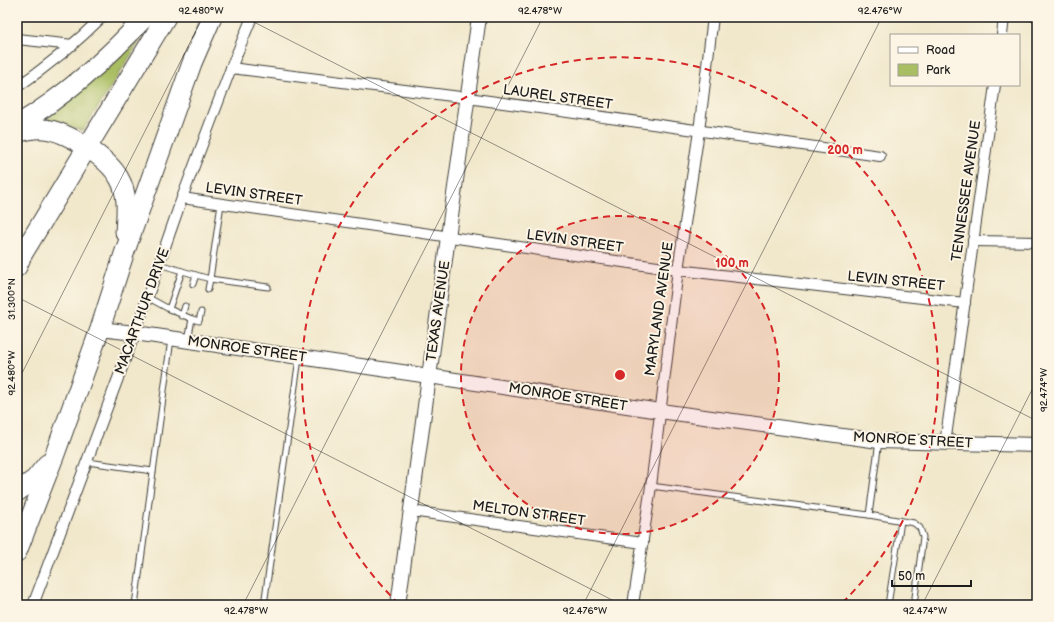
<svg xmlns="http://www.w3.org/2000/svg" width="1054" height="622" font-family="'Balsamiq Sans',sans-serif">
  <rect width="100%" height="100%" fill="#fcf5e5"/>
  <filter id="ink" filterUnits="userSpaceOnUse"><feTurbulence type="fractalNoise" baseFrequency=".025" numOctaves="2"/><feDisplacementMap in="SourceGraphic" scale="8" xChannelSelector="R" yChannelSelector="G"/><feConvolveMatrix kernelMatrix="1 2 1 2 8 2 1 2 1" color-interpolation-filters="sRGB"/></filter>
  <filter id="wash" filterUnits="userSpaceOnUse"><feTurbulence type="fractalNoise" baseFrequency=".012" numOctaves="4" result="noise"/><feDisplacementMap in="SourceGraphic" scale="16" xChannelSelector="R" yChannelSelector="G"/><feGaussianBlur stdDeviation="0.9" result="paint"/><feColorMatrix in="noise" values="0 0 0 0 0 0 0 0 0 0 0 0 0 0 0 0 0 1.4 0 .05"/><feComposite in="paint" operator="in"/></filter>
  <g filter="url(#wash)">
    <rect width="100%" height="100%" fill="#f1e8cc"/>
    <path fill="#a9be62" stroke="#626d3f" d="M 141,39 L 83,131 L 62,124 L 45,121 Z"/>
  </g>
  <g filter="url(#ink)">
    <g fill="none" stroke-linecap="round" stroke-linejoin="round">
      <defs>
        <g id="lane">
          <path d="M 159,264 L 182,271"/>
          <path d="M 193,284 L 196,275"/>
          <path d="M 208,289 L 210,279 L 221,204"/>
          <path d="M 147,297 L 169,309"/>
          <path d="M 182,316 L 185,306"/>
          <path d="M 192,319 L 199,321 L 201,312"/>
          <path d="M 188,340 L 192,319 L 169,309 L 182,271 L 210,279 L 268,287"/>
          <path d="M 87,462 L 153,471"/>
          <path d="M 651,486 L 869,515 L 879,441"/>
          <path d="M 869,515 L 914,523 L 920,528 L 923,537 L 914,605"/>
          <path d="M 135,605 L 171,339"/>
          <path d="M 264,605 L 299,358"/>
          <path d="M 888,605 L 901,521"/>
        </g>
        <g id="street">
          <path d="M 1002,35 L 1004,17"/>
          <path d="M 17,39 L 73,45"/>
          <path d="M 231,68 L 468,98 L 880,156"/>
          <path d="M 17,87 C 48,66 76,43 102,17"/>
          <path d="M 182,198 L 678,270 L 965,303"/>
          <path d="M 973,241 L 1037,242"/>
          <path d="M 945,444 L 995,85"/>
          <path d="M 411,511 L 643,543"/>
          <path d="M 33,605 L 135,333 L 182,198 L 231,68 L 252,17"/>
          <path d="M 633,605 L 651,486 L 678,270 L 699,131 L 713,17"/>
        </g>
        <g id="secondary">
          <path d="M 100,329 L 135,333 L 429,376 L 660,411 L 879,441 L 1037,445"/>
          <path d="M 398,605 L 448,237 L 479,17"/>
        </g>
        <g id="highway">
          <path d="M 17,125 C 65,96 108,58 145,17"/>
          <path d="M 17,133 C 26,130 35,128 44,129 C 67,131 108,158 119,178 C 129,195 126,214 125,232"/>
          <path d="M 17,267 L 22,255 L 166,17"/>
          <path d="M 17,492 L 35,479 L 47,464"/>
          <path d="M 17,552 L 55,454 L 100,329 L 124,254 L 192,63 L 212,17"/>
        </g>
      </defs>
      <use href="#lane" stroke="#3c3b36" stroke-width="7"/>
      <use href="#street" stroke="#3c3b36" stroke-width="12"/>
      <use href="#secondary" stroke="#3c3b36" stroke-width="16"/>
      <use href="#highway" stroke="#3c3b36" stroke-width="21"/>
      <use href="#lane" stroke="#fff" stroke-width="5"/>
      <use href="#street" stroke="#fff" stroke-width="10"/>
      <use href="#secondary" stroke="#fff" stroke-width="14"/>
      <use href="#highway" stroke="#fff" stroke-width="19"/>
    </g>
  </g>
  <path fill="none" stroke="#1c1c1c" stroke-width="1" stroke-opacity="0.45" d="M 244,17 L 1037,421M 1020,17 L 1037,26M 17,297 L 622,605M 17,383 L 203,17M 243,605 L 543,17M 583,605 L 882,17M 922,605 L 1037,380"/>
  <circle cx="620" cy="375" r="159" fill="#d62828" fill-opacity=".12"/>
  <g fill="none" stroke="#d62828" stroke-width="2" stroke-dasharray="7 5">
    <circle cx="620" cy="375" r="159"/>
    <path d="M399 604A318 318 0 1 1 841 604"/>
  </g>
  <g text-anchor="middle" dominant-baseline="central" stroke-width="4" stroke-linejoin="round" paint-order="stroke">
    <g font-size="14" fill="#1c1c1c" stroke="#fcf5e5">
      <text transform="translate(558 97) rotate(8)">LAUREL STREET</text>
      <text transform="translate(966 191) rotate(-82)">TENNESSEE AVENUE</text>
      <text transform="translate(254 194) rotate(8)">LEVIN STREET</text>
      <text transform="translate(575 241) rotate(8)">LEVIN STREET</text>
      <text transform="translate(896 281) rotate(6)">LEVIN STREET</text>
      <text transform="translate(659 309) rotate(-82)">MARYLAND AVENUE</text>
      <text transform="translate(142 311) rotate(-70)">MACARTHUR DRIVE</text>
      <text transform="translate(438 311) rotate(-82)">TEXAS AVENUE</text>
      <text transform="translate(247 349) rotate(8)">MONROE STREET</text>
      <text transform="translate(568 397) rotate(9)">MONROE STREET</text>
      <text transform="translate(913 440) rotate(3)">MONROE STREET</text>
      <text transform="translate(529 513) rotate(8)">MELTON STREET</text>
    </g>
  </g>
  <circle cx="620" cy="375" r="6" fill="#d62828" stroke="#fcf5e5" stroke-width="2"/>
  <g font-size="12" text-anchor="middle" font-weight="bold" fill="#d62828" stroke="#fcf5e5" stroke-width="4" stroke-linejoin="round" paint-order="stroke">
    <text x="845" y="154">200 m</text>
    <text x="732" y="267">100 m</text>
  </g>
  <rect width="1054" height="622" fill="none" stroke="#fcf5e5" stroke-width="44"/>
  <rect x="890" y="34" width="130" height="52" fill="#fcf5e5" stroke="#a29e95"/>
  <rect x="898" y="47" width="20" height="6" fill="#ffffff" stroke="#a29e95"/>
  <text x="926" y="54" font-size="12" fill="#1c1c1c">Road</text>
  <rect x="898" y="64" width="20" height="12" fill="#a9be62" stroke="#a29e95"/>
  <text x="926" y="74" font-size="12" fill="#1c1c1c">Park</text>
  <path d="M892 580v6h79v-6" fill="none" stroke="#1c1c1c" stroke-width="2"/>
  <text x="898" y="580" font-size="12" fill="#1c1c1c" stroke="#fcf5e5" stroke-width="3" paint-order="stroke">50 m</text>
  <rect x="22" y="22" width="1010" height="578" fill="none" stroke="#1c1c1c" stroke-width="1.5"/>
  <g font-size="10" text-anchor="middle" fill="#1c1c1c">
    <text x="201" y="14">92.480°W</text>
    <text x="540" y="14">92.478°W</text>
    <text x="880" y="14">92.476°W</text>
    <text transform="translate(11 299) rotate(-90)" y="4">31.300°N</text>
    <text transform="translate(11 373) rotate(-90)" y="4">92.480°W</text>
    <text transform="translate(1043 390) rotate(-90)" y="4">92.474°W</text>
    <text x="246" y="614">92.478°W</text>
    <text x="585" y="614">92.476°W</text>
    <text x="925" y="614">92.474°W</text>
  </g>
</svg>
